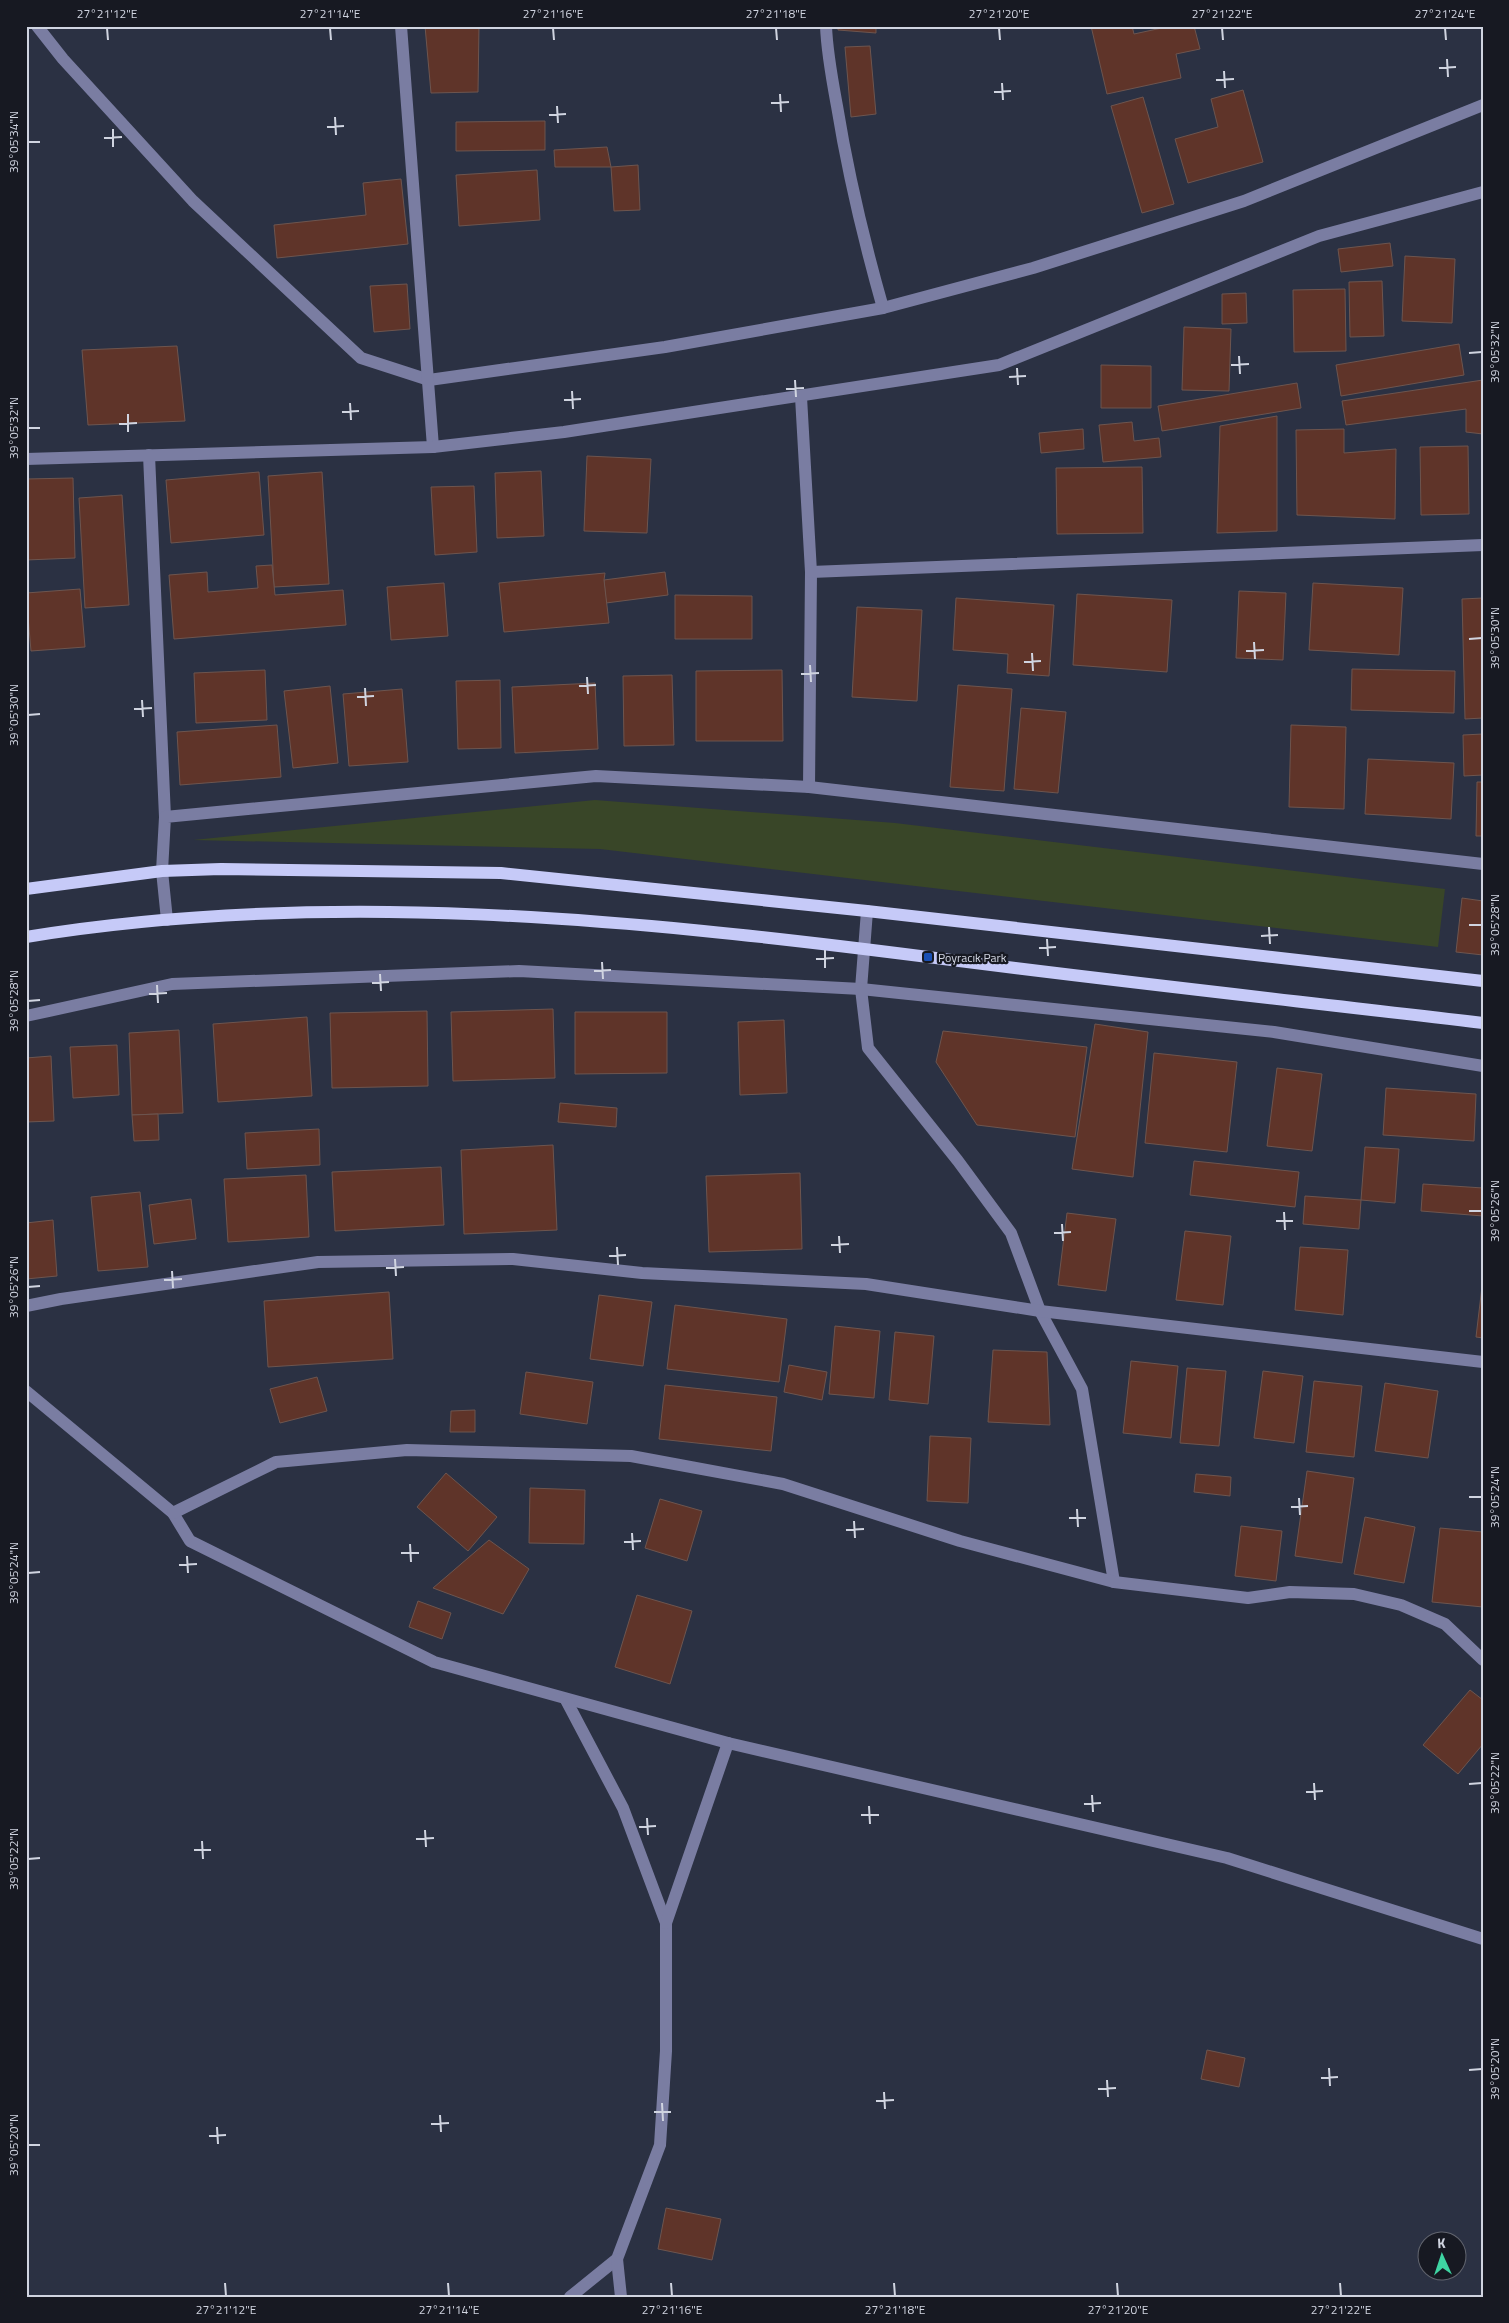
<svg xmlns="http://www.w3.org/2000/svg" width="1509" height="2323" font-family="'Titillium Web',sans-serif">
  <rect width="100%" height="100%" fill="#2b3143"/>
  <path fill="#394628" d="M 595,800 L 895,823 L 1445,889 L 1438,947 L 600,849 L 193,840 Z"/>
  <g fill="#5f3429" stroke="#6d554f">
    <path d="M 425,26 L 479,26 L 478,92 L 431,93 Z"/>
    <path d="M 838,26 L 876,26 L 876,33 L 838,30 Z"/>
    <path d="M 1091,26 L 1132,26 L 1134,34 L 1171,26 L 1194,26 L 1200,49 L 1176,54 L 1181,78 L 1107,94 Z"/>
    <path d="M 870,46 L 876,114 L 851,117 L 845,47 Z"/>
    <path d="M 1243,90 L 1263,162 L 1188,183 L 1175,139 L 1218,127 L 1211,99 Z"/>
    <path d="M 1143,97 L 1174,204 L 1142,213 L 1111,106 Z"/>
    <path d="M 545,121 L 545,150 L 456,151 L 456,122 Z"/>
    <path d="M 607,147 L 611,167 L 555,167 L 554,150 Z"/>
    <path d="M 638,165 L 640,210 L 614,211 L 611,167 Z"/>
    <path d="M 537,170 L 540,220 L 459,226 L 456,175 Z"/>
    <path d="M 401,179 L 408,244 L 277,258 L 274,225 L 366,215 L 363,183 Z"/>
    <path d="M 1390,243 L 1393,266 L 1341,272 L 1338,249 Z"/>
    <path d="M 1405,256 L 1455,259 L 1452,323 L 1402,321 Z"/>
    <path d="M 1382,281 L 1384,336 L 1350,337 L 1349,282 Z"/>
    <path d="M 407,284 L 410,329 L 374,332 L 370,286 Z"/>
    <path d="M 1345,289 L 1346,351 L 1294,352 L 1293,290 Z"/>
    <path d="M 1246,293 L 1247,323 L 1222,324 L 1222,294 Z"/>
    <path d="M 1184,327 L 1231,329 L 1229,391 L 1182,390 Z"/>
    <path d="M 1459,344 L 1464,375 L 1341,396 L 1336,365 Z"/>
    <path d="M 177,346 L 185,421 L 88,425 L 82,350 Z"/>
    <path d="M 1101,365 L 1151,366 L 1151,408 L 1101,408 Z"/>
    <path d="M 1483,380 L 1483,434 L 1466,432 L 1466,409 L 1346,425 L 1342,401 Z"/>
    <path d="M 1297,383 L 1301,408 L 1162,431 L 1158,406 Z"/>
    <path d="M 1277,416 L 1277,531 L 1217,533 L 1220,426 Z"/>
    <path d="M 1132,422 L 1134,441 L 1159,438 L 1161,457 L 1103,462 L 1099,425 Z"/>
    <path d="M 1083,429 L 1084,449 L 1041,453 L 1039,433 Z"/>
    <path d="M 1344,429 L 1344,453 L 1396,449 L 1395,519 L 1297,515 L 1296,430 Z"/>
    <path d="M 1468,446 L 1469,514 L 1421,515 L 1420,447 Z"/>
    <path d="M 587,456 L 651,459 L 647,533 L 584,531 Z"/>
    <path d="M 1142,467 L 1143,533 L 1057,534 L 1056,468 Z"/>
    <path d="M 541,471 L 544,536 L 497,538 L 495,473 Z"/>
    <path d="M 259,472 L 264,535 L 171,543 L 166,480 Z"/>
    <path d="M 322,472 L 329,584 L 274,587 L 268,476 Z"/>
    <path d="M 73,478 L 75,558 L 26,560 L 26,479 Z"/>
    <path d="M 474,486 L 477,552 L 435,555 L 431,487 Z"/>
    <path d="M 122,495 L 129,605 L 85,608 L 79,498 Z"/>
    <path d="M 272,565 L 275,595 L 343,590 L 346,625 L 174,639 L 169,575 L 207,572 L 208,592 L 258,588 L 256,566 Z"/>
    <path d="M 665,572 L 668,595 L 606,603 L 604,580 Z"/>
    <path d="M 605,573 L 604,580 L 609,623 L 504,632 L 499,583 Z"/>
    <path d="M 444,583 L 448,636 L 391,640 L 387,587 Z"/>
    <path d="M 1313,583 L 1403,588 L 1399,655 L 1309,650 Z"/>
    <path d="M 80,589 L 85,647 L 31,651 L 26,593 Z"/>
    <path d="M 1239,591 L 1286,593 L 1283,660 L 1236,658 Z"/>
    <path d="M 1077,594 L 1172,600 L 1167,672 L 1073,665 Z"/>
    <path d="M 675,595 L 752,596 L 752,639 L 675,639 Z"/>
    <path d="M 956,598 L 1054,605 L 1049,676 L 1007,673 L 1008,654 L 953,650 Z"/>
    <path d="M 1483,598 L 1483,718 L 1465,719 L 1462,599 Z"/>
    <path d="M 857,607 L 922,610 L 917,701 L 852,697 Z"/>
    <path d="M 1352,669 L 1455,671 L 1454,713 L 1351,710 Z"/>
    <path d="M 265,670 L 267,720 L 196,723 L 194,673 Z"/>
    <path d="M 782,670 L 783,741 L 696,741 L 696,671 Z"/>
    <path d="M 672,675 L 674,745 L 624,746 L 623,676 Z"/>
    <path d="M 500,680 L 501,748 L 458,749 L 456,681 Z"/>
    <path d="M 595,683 L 598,749 L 515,753 L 512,687 Z"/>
    <path d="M 958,685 L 1012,689 L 1004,791 L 950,787 Z"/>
    <path d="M 330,686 L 338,763 L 293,768 L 284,691 Z"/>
    <path d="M 402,689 L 408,762 L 349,766 L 343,694 Z"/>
    <path d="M 1021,708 L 1066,712 L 1058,793 L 1014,789 Z"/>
    <path d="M 277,725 L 281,777 L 180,785 L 177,732 Z"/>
    <path d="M 1291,725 L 1346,727 L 1344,809 L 1289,807 Z"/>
    <path d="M 1483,734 L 1483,775 L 1464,776 L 1463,735 Z"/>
    <path d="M 1368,759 L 1454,763 L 1451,819 L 1365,814 Z"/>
    <path d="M 1477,782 L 1483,782 L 1483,836 L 1476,836 Z"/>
    <path d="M 1462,898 L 1483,901 L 1483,955 L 1456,952 Z"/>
    <path d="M 553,1009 L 555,1078 L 453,1081 L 451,1012 Z"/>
    <path d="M 427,1011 L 428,1086 L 332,1088 L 330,1013 Z"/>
    <path d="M 575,1012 L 667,1012 L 667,1073 L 575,1074 Z"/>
    <path d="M 307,1017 L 312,1096 L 218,1102 L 213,1024 Z"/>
    <path d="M 784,1020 L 787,1093 L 740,1095 L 738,1022 Z"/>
    <path d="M 1095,1024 L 1148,1032 L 1133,1177 L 1072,1169 Z"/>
    <path d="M 179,1030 L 183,1113 L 132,1115 L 129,1033 Z"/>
    <path d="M 943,1031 L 1087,1047 L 1075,1137 L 977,1125 L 936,1062 Z"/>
    <path d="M 117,1045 L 119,1095 L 73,1098 L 70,1047 Z"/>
    <path d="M 1154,1053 L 1237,1062 L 1227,1152 L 1145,1143 Z"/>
    <path d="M 51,1056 L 54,1121 L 26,1122 L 26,1058 Z"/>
    <path d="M 1277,1068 L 1322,1074 L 1312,1151 L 1267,1146 Z"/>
    <path d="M 1386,1088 L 1476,1094 L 1474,1141 L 1383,1135 Z"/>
    <path d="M 560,1103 L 617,1108 L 616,1127 L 558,1122 Z"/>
    <path d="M 158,1114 L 159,1140 L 134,1141 L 132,1115 Z"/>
    <path d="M 319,1129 L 320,1165 L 247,1169 L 245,1133 Z"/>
    <path d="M 553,1145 L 557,1230 L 464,1234 L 461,1150 Z"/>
    <path d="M 1365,1147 L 1399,1149 L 1395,1203 L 1361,1200 Z"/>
    <path d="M 1194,1161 L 1299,1172 L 1295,1207 L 1190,1195 Z"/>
    <path d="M 441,1167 L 444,1225 L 335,1231 L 332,1172 Z"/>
    <path d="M 800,1173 L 802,1249 L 709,1252 L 706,1176 Z"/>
    <path d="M 306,1175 L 309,1237 L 228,1242 L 224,1179 Z"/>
    <path d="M 1423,1184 L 1483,1188 L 1483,1216 L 1421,1211 Z"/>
    <path d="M 140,1192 L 148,1267 L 98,1271 L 91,1197 Z"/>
    <path d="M 1305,1196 L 1361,1200 L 1359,1229 L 1303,1224 Z"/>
    <path d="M 191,1199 L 196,1239 L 154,1244 L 149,1205 Z"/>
    <path d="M 1067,1213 L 1116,1219 L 1106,1291 L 1058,1285 Z"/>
    <path d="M 53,1220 L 57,1276 L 26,1279 L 26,1223 Z"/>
    <path d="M 1185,1231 L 1231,1236 L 1223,1305 L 1176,1300 Z"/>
    <path d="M 1300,1247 L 1348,1250 L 1343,1315 L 1295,1310 Z"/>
    <path d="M 1483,1278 L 1483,1338 L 1476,1337 Z"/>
    <path d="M 389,1292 L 393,1359 L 268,1367 L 264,1301 Z"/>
    <path d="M 599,1295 L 652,1302 L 643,1366 L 590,1359 Z"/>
    <path d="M 675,1305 L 787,1319 L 779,1382 L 667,1369 Z"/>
    <path d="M 835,1326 L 880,1331 L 874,1398 L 829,1394 Z"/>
    <path d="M 895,1332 L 934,1336 L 928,1404 L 889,1400 Z"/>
    <path d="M 993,1350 L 1047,1352 L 1050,1425 L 988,1422 Z"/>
    <path d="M 1131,1361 L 1178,1366 L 1171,1438 L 1123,1433 Z"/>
    <path d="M 789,1365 L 827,1372 L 822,1400 L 784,1392 Z"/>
    <path d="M 1187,1368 L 1226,1371 L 1219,1446 L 1180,1443 Z"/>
    <path d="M 1263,1371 L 1303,1376 L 1294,1443 L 1254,1438 Z"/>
    <path d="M 526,1372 L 593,1382 L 587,1424 L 520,1414 Z"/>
    <path d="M 317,1377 L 327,1411 L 280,1423 L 270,1389 Z"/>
    <path d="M 1314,1381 L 1362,1386 L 1354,1457 L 1306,1452 Z"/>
    <path d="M 1385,1383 L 1438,1391 L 1428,1458 L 1375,1451 Z"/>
    <path d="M 665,1385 L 777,1397 L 771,1451 L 659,1439 Z"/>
    <path d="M 475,1410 L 475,1432 L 450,1432 L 451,1411 Z"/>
    <path d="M 930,1436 L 971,1438 L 968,1503 L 927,1501 Z"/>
    <path d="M 1307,1471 L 1354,1478 L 1342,1563 L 1295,1556 Z"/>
    <path d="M 446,1473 L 497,1517 L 468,1551 L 417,1507 Z"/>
    <path d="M 1196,1474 L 1231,1477 L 1230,1496 L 1194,1492 Z"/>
    <path d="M 530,1488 L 585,1490 L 584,1544 L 529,1543 Z"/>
    <path d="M 660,1499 L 702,1511 L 687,1561 L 645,1548 Z"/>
    <path d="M 1365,1517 L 1415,1527 L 1404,1583 L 1354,1574 Z"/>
    <path d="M 1241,1526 L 1282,1531 L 1276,1581 L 1235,1576 Z"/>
    <path d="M 1440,1528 L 1483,1532 L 1483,1607 L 1432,1602 Z"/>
    <path d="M 489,1540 L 529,1569 L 503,1614 L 433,1588 Z"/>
    <path d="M 637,1595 L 692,1611 L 670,1684 L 615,1667 Z"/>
    <path d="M 418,1601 L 451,1613 L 442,1639 L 409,1627 Z"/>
    <path d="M 1470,1690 L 1483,1700 L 1483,1744 L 1458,1774 L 1423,1745 Z"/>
    <path d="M 1207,2050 L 1245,2058 L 1239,2087 L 1201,2079 Z"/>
    <path d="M 666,2208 L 721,2219 L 712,2260 L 658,2249 Z"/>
  </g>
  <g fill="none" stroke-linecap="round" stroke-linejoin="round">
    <g stroke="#7a7da2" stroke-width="12">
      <path d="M 37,26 L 63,59 L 193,201 L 361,358 L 429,380 L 665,347 L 883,308 L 1033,268 L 1244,201 L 1483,105"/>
      <path d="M 401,26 L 433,447"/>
      <path d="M 826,26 C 827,53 832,79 837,106 C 848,174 864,241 883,308"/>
      <path d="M 801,397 L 811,572 L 809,787"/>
      <path d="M 149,455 L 165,817"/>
      <path d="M 26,459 L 433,447 L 564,432 L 999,365 L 1319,236 L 1483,192"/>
      <path d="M 811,572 L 1483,545"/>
      <path d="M 867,911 L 861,989 L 868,1048 L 958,1161 L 1011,1233 L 1040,1311 L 1082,1389 L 1114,1582"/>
      <path d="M 167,920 L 162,871 L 165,817 L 596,776 L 809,787 L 1483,864"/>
      <path d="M 26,1016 L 172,984 L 519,971 L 861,989 L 1274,1032 L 1483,1066"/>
      <path d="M 26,1306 L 61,1299 L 318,1262 L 513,1259 L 642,1273 L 866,1284 L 1040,1311 L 1483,1362"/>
      <path d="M 26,1391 L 173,1513 L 190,1541 L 434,1662 L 728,1743 L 1227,1858 L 1483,1939"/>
      <path d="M 173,1513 L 276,1462 L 407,1450 L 631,1456 L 783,1484 L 960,1541 L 1114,1582 L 1248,1598 L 1290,1592 L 1354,1594 L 1401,1605 L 1445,1624 L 1483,1660"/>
      <path d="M 566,1700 L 623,1808 L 666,1923 L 666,2051 L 660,2145 L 617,2259 L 570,2297"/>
      <path d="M 666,1923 L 728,1743"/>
      <path d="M 617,2259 L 621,2297"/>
    </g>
    <g stroke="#c6caf8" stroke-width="12">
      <path d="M 26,889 L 162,871 L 221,869 L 501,873 L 867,911 L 1483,981"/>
      <path d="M 26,937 C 325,888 630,919 928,957 C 1112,981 1298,1001 1483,1023"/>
    </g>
  </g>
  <path fill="none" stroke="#d0d4e0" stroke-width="2" d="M 107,28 L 108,40M 330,28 L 331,40M 553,28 L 554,40M 776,28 L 777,40M 999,28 L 1000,40M 1222,28 L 1223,40M 1445,28 L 1446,40M 1447,59 L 1448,77M 1439,68 L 1456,67M 1224,71 L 1225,88M 1216,80 L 1234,79M 1002,83 L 1003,100M 994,92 L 1011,91M 780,94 L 781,112M 771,103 L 789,102M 557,106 L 558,123M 549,115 L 566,114M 335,117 L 336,135M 327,127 L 344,126M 113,129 L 113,147M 104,138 L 122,137M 28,142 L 40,142M 1469,353 L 1482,352M 1239,356 L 1240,374M 1231,365 L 1249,364M 1017,368 L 1018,385M 1009,377 L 1026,376M 795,380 L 796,397M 786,389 L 804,388M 572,391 L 573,409M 564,400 L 581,399M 350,403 L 351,420M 342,412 L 359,411M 128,414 L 128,432M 119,424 L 137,423M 28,428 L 40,428M 1469,639 L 1482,638M 1254,642 L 1255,659M 1246,651 L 1264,650M 1032,653 L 1033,671M 1024,662 L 1041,661M 810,665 L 811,682M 801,674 L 819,673M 587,677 L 588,694M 579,686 L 596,685M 365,688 L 366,706M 357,697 L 374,696M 142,700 L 143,717M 134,709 L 152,708M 28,715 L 40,714M 1469,925 L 1482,925M 1269,927 L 1270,944M 1261,936 L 1278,935M 1047,939 L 1048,956M 1039,948 L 1056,947M 825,950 L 825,968M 816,959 L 834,958M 602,962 L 603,979M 594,971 L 611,970M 380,974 L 381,991M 372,983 L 389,982M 157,985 L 158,1003M 149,994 L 167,993M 28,1001 L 40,1000M 1469,1211 L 1482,1211M 1284,1212 L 1285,1230M 1276,1221 L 1293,1221M 1062,1224 L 1063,1241M 1054,1233 L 1071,1232M 839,1236 L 840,1253M 831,1245 L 849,1244M 617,1247 L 618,1265M 609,1256 L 626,1255M 395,1259 L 396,1276M 386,1268 L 404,1267M 172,1271 L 173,1288M 164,1280 L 182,1279M 28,1287 L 40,1286M 1469,1497 L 1482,1497M 1299,1498 L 1300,1515M 1291,1507 L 1308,1506M 1077,1509 L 1078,1527M 1069,1518 L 1086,1518M 854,1521 L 855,1538M 846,1530 L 864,1529M 632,1533 L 633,1550M 624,1542 L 641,1541M 410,1544 L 411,1562M 401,1553 L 419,1553M 187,1556 L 188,1573M 179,1565 L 197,1564M 28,1573 L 40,1572M 1314,1783 L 1315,1800M 1469,1784 L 1482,1783M 1306,1792 L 1323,1791M 1092,1795 L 1093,1812M 1084,1804 L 1101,1803M 869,1806 L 870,1824M 861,1815 L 879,1815M 647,1818 L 648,1835M 639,1827 L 656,1826M 425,1830 L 426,1847M 416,1839 L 434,1838M 202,1841 L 203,1859M 194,1850 L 211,1850M 28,1859 L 40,1858M 1329,2068 L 1330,2086M 1469,2070 L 1482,2069M 1321,2078 L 1338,2077M 1107,2080 L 1108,2097M 1098,2089 L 1116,2088M 884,2092 L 885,2109M 876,2101 L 894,2100M 662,2103 L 663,2121M 654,2112 L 671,2112M 440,2115 L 441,2132M 431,2124 L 449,2123M 217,2127 L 218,2144M 209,2136 L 226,2135M 28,2145 L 40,2145M 225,2283 L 226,2296M 448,2283 L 449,2296M 671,2283 L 672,2296M 894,2283 L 895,2296M 1117,2283 L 1118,2296M 1340,2283 L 1341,2296"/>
  <rect fill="#1a4fb4" stroke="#171922" stroke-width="2" x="923" y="952" width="10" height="10" rx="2.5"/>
  <g text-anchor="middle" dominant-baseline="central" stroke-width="4.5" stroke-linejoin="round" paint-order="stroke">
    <g font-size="12" fill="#d0d4e0" stroke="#171922" text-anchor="start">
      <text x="938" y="957">Poyracık Park</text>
    </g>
  </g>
  <rect width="1509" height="2323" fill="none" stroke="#171922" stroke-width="55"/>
  <g transform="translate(1442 2256) rotate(357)"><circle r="24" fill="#171922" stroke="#61646e"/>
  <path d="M0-4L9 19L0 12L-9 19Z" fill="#3ed4a2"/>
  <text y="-8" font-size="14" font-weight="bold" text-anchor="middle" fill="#d0d4e0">K</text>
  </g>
  <rect x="28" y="28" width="1454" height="2268" fill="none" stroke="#d0d4e0" stroke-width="2"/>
  <g font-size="12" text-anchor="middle" fill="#d0d4e0">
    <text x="107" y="18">27°21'12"E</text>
    <text x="330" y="18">27°21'14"E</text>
    <text x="553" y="18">27°21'16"E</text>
    <text x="776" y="18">27°21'18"E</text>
    <text x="999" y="18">27°21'20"E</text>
    <text x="1222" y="18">27°21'22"E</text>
    <text x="1445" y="18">27°21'24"E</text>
    <text transform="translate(14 142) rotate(-90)" y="4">39°05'34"N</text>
    <text transform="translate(1495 352) rotate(-90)" y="4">39°05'32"N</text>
    <text transform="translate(14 428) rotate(-90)" y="4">39°05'32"N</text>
    <text transform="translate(1495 638) rotate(-90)" y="4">39°05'30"N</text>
    <text transform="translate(14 715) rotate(-90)" y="4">39°05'30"N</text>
    <text transform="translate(1495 925) rotate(-90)" y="4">39°05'28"N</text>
    <text transform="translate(14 1001) rotate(-90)" y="4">39°05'28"N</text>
    <text transform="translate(1495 1211) rotate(-90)" y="4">39°05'26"N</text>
    <text transform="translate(14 1287) rotate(-90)" y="4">39°05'26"N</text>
    <text transform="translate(1495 1497) rotate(-90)" y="4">39°05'24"N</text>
    <text transform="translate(14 1573) rotate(-90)" y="4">39°05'24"N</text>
    <text transform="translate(1495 1783) rotate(-90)" y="4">39°05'22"N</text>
    <text transform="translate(14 1859) rotate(-90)" y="4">39°05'22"N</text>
    <text transform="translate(1495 2069) rotate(-90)" y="4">39°05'20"N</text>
    <text transform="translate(14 2145) rotate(-90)" y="4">39°05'20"N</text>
    <text x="226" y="2314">27°21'12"E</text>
    <text x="449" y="2314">27°21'14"E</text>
    <text x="672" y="2314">27°21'16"E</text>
    <text x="895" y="2314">27°21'18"E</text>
    <text x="1118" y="2314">27°21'20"E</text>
    <text x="1341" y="2314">27°21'22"E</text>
  </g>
</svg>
